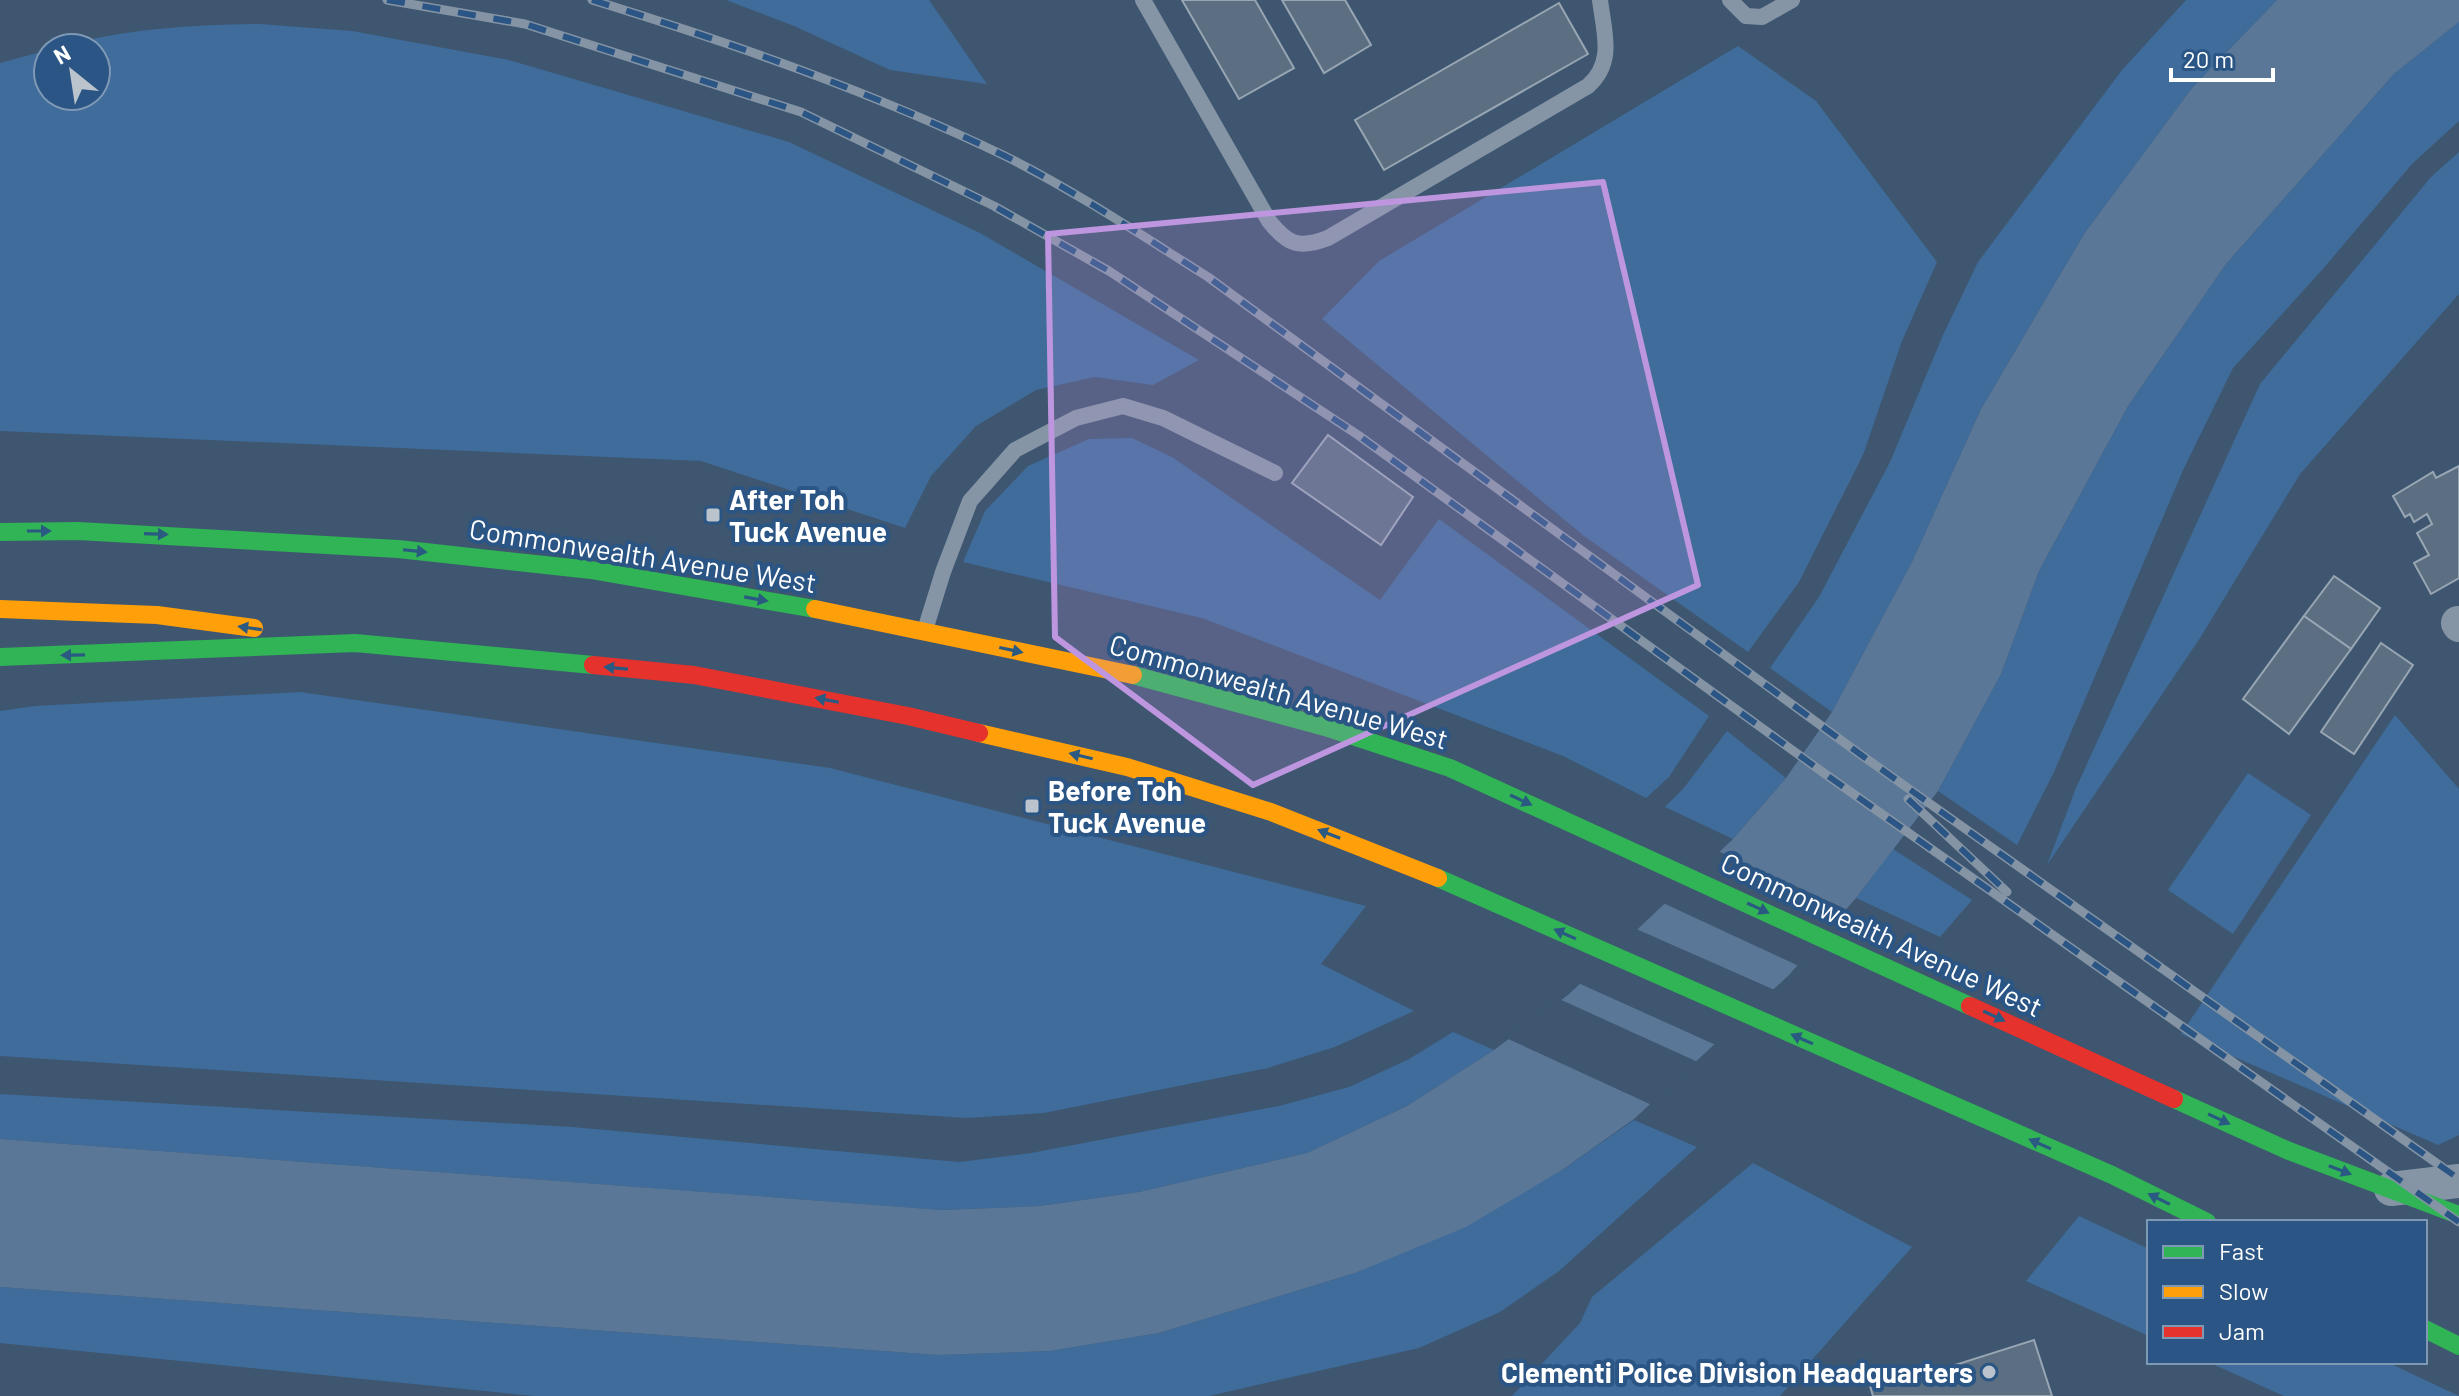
<svg xmlns="http://www.w3.org/2000/svg" width="2459" height="1396" font-family="Barlow,sans-serif">
  <rect width="100%" height="100%" fill="#3e5670"/>
  <g fill="#3f6c9a">
    <path d="M 726,0 L 929,0 L 987,84 L 890,70 L 794,26 Z"/>
    <path d="M 2186,0 L 2277,0 L 2192,88 L 2084,234 L 1981,409 L 1912,562 L 1832,712 L 1770,668 L 1819,597 L 1890,462 L 1943,335 L 1978,262 L 2122,70 Z"/>
    <path d="M 2459,22 L 2459,121 L 2412,164 L 2322,270 L 2233,368 L 2184,468 L 2054,772 L 2017,845 L 1938,791 L 2001,674 L 2039,571 L 2128,406 L 2226,264 L 2394,74 Z"/>
    <path d="M 259,24 L 352,31 L 509,60 L 789,142 L 980,233 L 1199,360 L 1153,385 L 1095,377 L 1036,390 L 976,426 L 931,476 L 905,528 L 701,461 L 0,431 L 0,63 L 48,50 L 48,96 L 96,96 L 96,48 L 55,48 C 123,29 188,25 259,24 Z"/>
    <path d="M 1738,46 L 1816,101 L 1937,262 L 1902,341 L 1863,455 L 1799,582 L 1748,652 L 1584,536 L 1322,319 L 1379,261 Z"/>
    <path d="M 2459,152 L 2459,294 L 2300,474 L 2200,638 L 2047,865 L 2076,788 L 2260,384 L 2431,177 Z"/>
    <path d="M 1132,438 L 1172,457 L 1380,600 L 1439,519 L 1709,716 L 1669,777 L 1646,798 L 1563,756 L 1202,618 L 963,562 L 985,511 L 1028,466 L 1089,439 Z"/>
    <path d="M 300,692 L 830,768 L 1366,906 L 1321,964 L 1414,1011 L 1335,1047 L 1268,1068 L 1044,1113 L 967,1118 L 0,1056 L 0,711 L 35,706 Z"/>
    <path d="M 2395,715 L 2459,789 L 2459,1135 L 2438,1145 L 2181,1034 Z"/>
    <path d="M 1727,731 L 1786,778 L 1733,839 L 1665,807 L 1683,789 Z"/>
    <path d="M 2248,773 L 2311,815 L 2233,934 L 2168,890 Z"/>
    <path d="M 1893,849 L 1972,900 L 1940,937 L 1856,898 Z"/>
    <path d="M 1453,1032 L 1494,1050 L 1407,1106 L 1307,1153 L 1139,1192 L 1040,1206 L 941,1210 L 0,1139 L 0,1094 L 572,1127 L 959,1162 L 1031,1153 L 1279,1106 L 1349,1087 L 1409,1059 Z"/>
    <path d="M 1634,1120 L 1697,1147 L 1559,1271 L 1500,1312 L 1419,1348 L 1209,1396 L 534,1396 L 0,1343 L 0,1287 L 938,1355 L 1050,1351 L 1159,1333 L 1355,1273 L 1562,1170 Z"/>
    <path d="M 1753,1163 L 1912,1247 L 1780,1396 L 1512,1396 L 1580,1323 L 1592,1297 Z"/>
    <path d="M 2079,1216 L 2149,1249 L 2149,1336 L 2026,1281 Z"/>
    <path d="M 2208,1362 L 2387,1362 L 2459,1396 L 2284,1396 Z"/>
  </g>
  <path fill="#5a7797" d="M 2277,0 L 2459,0 L 2459,22 L 2394,74 L 2226,264 L 2128,406 L 2039,571 L 2001,674 L 1938,791 L 1856,898 L 1789,975 L 1634,1119 L 1562,1170 L 1466,1227 L 1355,1273 L 1159,1333 L 1050,1351 L 938,1355 L 0,1287 L 0,1139 L 942,1210 L 1040,1206 L 1139,1192 L 1307,1153 L 1407,1106 L 1494,1050 L 1568,995 L 1733,839 L 1786,778 L 1832,712 L 1912,562 L 1981,409 L 2084,234 L 2192,88 Z"/>
  <g fill="#3e5670">
    <path d="M 1716,850 L 1850,911 L 1801,967 L 1661,902 Z"/>
    <path d="M 1634,928 L 1777,991 L 1718,1046 L 1576,982 Z"/>
    <path d="M 1557,998 L 1700,1063 L 1654,1106 L 1504,1037 Z"/>
  </g>
  <g fill="#5b6e82" stroke="#98a6b4" stroke-width="2">
    <path d="M 1182,0 L 1255,0 L 1294,68 L 1239,99 Z"/>
    <path d="M 1282,0 L 1345,0 L 1371,45 L 1324,73 Z"/>
    <path d="M 1559,3 L 1588,54 L 1384,170 L 1355,120 Z"/>
    <path d="M 1328,435 L 1413,497 L 1381,545 L 1292,483 Z"/>
    <path d="M 2459,466 L 2459,578 L 2431,594 L 2414,563 L 2429,555 L 2417,533 L 2432,524 L 2427,514 L 2414,522 L 2410,514 L 2405,517 L 2393,496 L 2433,472 L 2436,478 Z"/>
    <path d="M 2334,576 L 2380,608 L 2351,649 L 2304,616 Z"/>
    <path d="M 2304,616 L 2351,649 L 2289,734 L 2243,699 Z"/>
    <path d="M 2381,643 L 2413,665 L 2354,754 L 2321,732 Z"/>
    <path d="M 2034,1340 L 2052,1396 L 1873,1396 L 1868,1379 L 1907,1366 L 1911,1379 Z"/>
  </g>
  <g fill="none" stroke-linecap="round" stroke-linejoin="round">
    <g stroke="#8595a6" stroke-width="16">
      <path d="M 1143,0 L 1269,221 C 1288,245 1299,249 1328,238 L 1588,86 C 1615,62 1604,33 1600,0"/>
      <path d="M 1730,0 L 1746,16 L 1762,17 L 1792,0"/>
      <path d="M 925,630 L 943,572 L 970,501 L 1015,450 L 1076,418 L 1123,406 L 1163,418 L 1275,473"/>
    </g>
    <g stroke="#8595a6" stroke-width="34">
      <path d="M 2458,623 L 2459,625"/>
      <path d="M 2391,1189 L 2459,1181"/>
    </g>
    <g stroke="#30b455" stroke-width="18">
      <path d="M 0,532 L 78,531 L 398,549 L 591,570 L 815,609"/>
      <path d="M 0,657 L 355,643 L 593,665"/>
      <path d="M 1133,675 L 1325,727 L 1450,768 L 1970,1006"/>
      <path d="M 1438,878 L 2112,1175 L 2207,1222"/>
      <path d="M 2174,1099 L 2289,1151 L 2459,1215"/>
      <path d="M 2425,1329 L 2459,1346"/>
    </g>
    <g stroke="#ff9f0a" stroke-width="18">
      <path d="M 0,609 L 157,615 L 254,628"/>
      <path d="M 815,609 L 1133,675"/>
      <path d="M 979,733 L 1127,767 L 1271,812 L 1438,878"/>
    </g>
    <g stroke="#e5322d" stroke-width="18">
      <path d="M 593,665 L 694,675 L 908,716 L 979,733"/>
      <path d="M 1970,1006 L 2174,1099"/>
    </g>
    <defs>
      <g id="rail">
        <path d="M 387,0 L 525,24 L 801,112 L 994,206 L 1109,271 L 1358,435 L 1828,776 L 2459,1222"/>
        <path d="M 592,0 C 732,43 872,92 1005,156 C 1075,191 1141,235 1208,277 L 1864,757 L 2459,1179"/>
        <path d="M 1908,799 L 2007,892"/>
      </g>
    </defs>
    <use href="#rail" stroke="#8594a5" stroke-width="9"/>
    <use href="#rail" stroke="#2a5584" stroke-width="6" stroke-dasharray="18" stroke-linecap="butt"/>
  </g>
  <defs><path id="oneway-solid" d="M-6-.8H1V-3.2L6.5 0L1 3.2V.8H-6Z" transform="scale(2)"/></defs>
  <g fill="#2a5a82">
    <use href="#oneway-solid" transform="translate(39 531)"/>
    <use href="#oneway-solid" transform="translate(156 534) rotate(2)"/>
    <use href="#oneway-solid" transform="translate(415 551) rotate(6)"/>
    <use href="#oneway-solid" transform="translate(756 599) rotate(10)"/>
    <use href="#oneway-solid" transform="translate(250 628) rotate(-172)"/>
    <use href="#oneway-solid" transform="translate(1011 650) rotate(12)"/>
    <use href="#oneway-solid" transform="translate(73 655) rotate(179)"/>
    <use href="#oneway-solid" transform="translate(616 668) rotate(-175)"/>
    <use href="#oneway-solid" transform="translate(827 700) rotate(-169)"/>
    <use href="#oneway-solid" transform="translate(1081 756) rotate(-167)"/>
    <use href="#oneway-solid" transform="translate(1521 800) rotate(25)"/>
    <use href="#oneway-solid" transform="translate(1329 834) rotate(-159)"/>
    <use href="#oneway-solid" transform="translate(1758 908) rotate(25)"/>
    <use href="#oneway-solid" transform="translate(1565 934) rotate(-156)"/>
    <use href="#oneway-solid" transform="translate(1994 1016) rotate(25)"/>
    <use href="#oneway-solid" transform="translate(1802 1039) rotate(-156)"/>
    <use href="#oneway-solid" transform="translate(2219 1119) rotate(25)"/>
    <use href="#oneway-solid" transform="translate(2040 1144) rotate(-156)"/>
    <use href="#oneway-solid" transform="translate(2340 1170) rotate(21)"/>
    <use href="#oneway-solid" transform="translate(2159 1199) rotate(-154)"/>
  </g>
  <path fill="#bd96df" fill-opacity="0.2" stroke="#bd96df" stroke-width="6" stroke-linejoin="round" d="M 1603,182 L 1698,585 L 1253,785 L 1055,637 L 1048,234 Z"/>
  <g fill="#bbc4cd" stroke="#2a5584" stroke-width="3">
    <rect x="705" y="507" width="16" height="16" rx="4"/>
    <rect x="1024" y="798" width="16" height="16" rx="4"/>
    <circle cx="1989" cy="1372" r="8"/>
  </g>
  <g text-anchor="middle" dominant-baseline="central" stroke-width="8" stroke-linejoin="round" paint-order="stroke">
    <g font-size="28" font-weight="bold" fill="#fff" stroke="#2a5584" text-anchor="start">
      <text x="729" y="499">After Toh<tspan x="729" dy="32">Tuck Avenue</tspan></text>
      <text x="1048" y="790">Before Toh<tspan x="1048" dy="32">Tuck Avenue</tspan></text>
      <text x="1973" y="1372" text-anchor="end">Clementi Police Division Headquarters</text>
    </g>
    <g font-size="28" fill="#fff" stroke="#2a5584">
      <text transform="translate(643 555) rotate(9)">Commonwealth Avenue West</text>
      <text transform="translate(1279 691) rotate(16)">Commonwealth Avenue West</text>
      <text transform="translate(1882 934) rotate(25)">Commonwealth Avenue West</text>
    </g>
  </g>
  <rect x="2147" y="1220" width="280" height="144" fill="#2a5584" stroke="#7f99b5" stroke-width="2"/>
  <rect x="2163" y="1246" width="40" height="12" fill="#30b455" stroke="#7f99b5" stroke-width="2"/>
  <text x="2219" y="1260" font-size="24" fill="#ffffff">Fast</text>
  <rect x="2163" y="1286" width="40" height="12" fill="#ff9f0a" stroke="#7f99b5" stroke-width="2"/>
  <text x="2219" y="1300" font-size="24" fill="#ffffff">Slow</text>
  <rect x="2163" y="1326" width="40" height="12" fill="#e5322d" stroke="#7f99b5" stroke-width="2"/>
  <text x="2219" y="1340" font-size="24" fill="#ffffff">Jam</text>
  <g transform="translate(72 72) rotate(330)"><circle r="38" fill="#2a5584" stroke="#7f99b5" stroke-width="2"/>
  <path d="M0-6L14 30L0 20L-14 30Z" fill="#bbc4cd"/>
  <text y="-12" font-size="22" font-weight="bold" text-anchor="middle" fill="#ffffff">N</text>
  </g>
  <path d="M2171 68v12h102v-12" fill="none" stroke="#ffffff" stroke-width="4"/>
  <text x="2183" y="68" font-size="24" fill="#ffffff" stroke="#2a5584" stroke-width="6" paint-order="stroke">20 m</text>
</svg>
